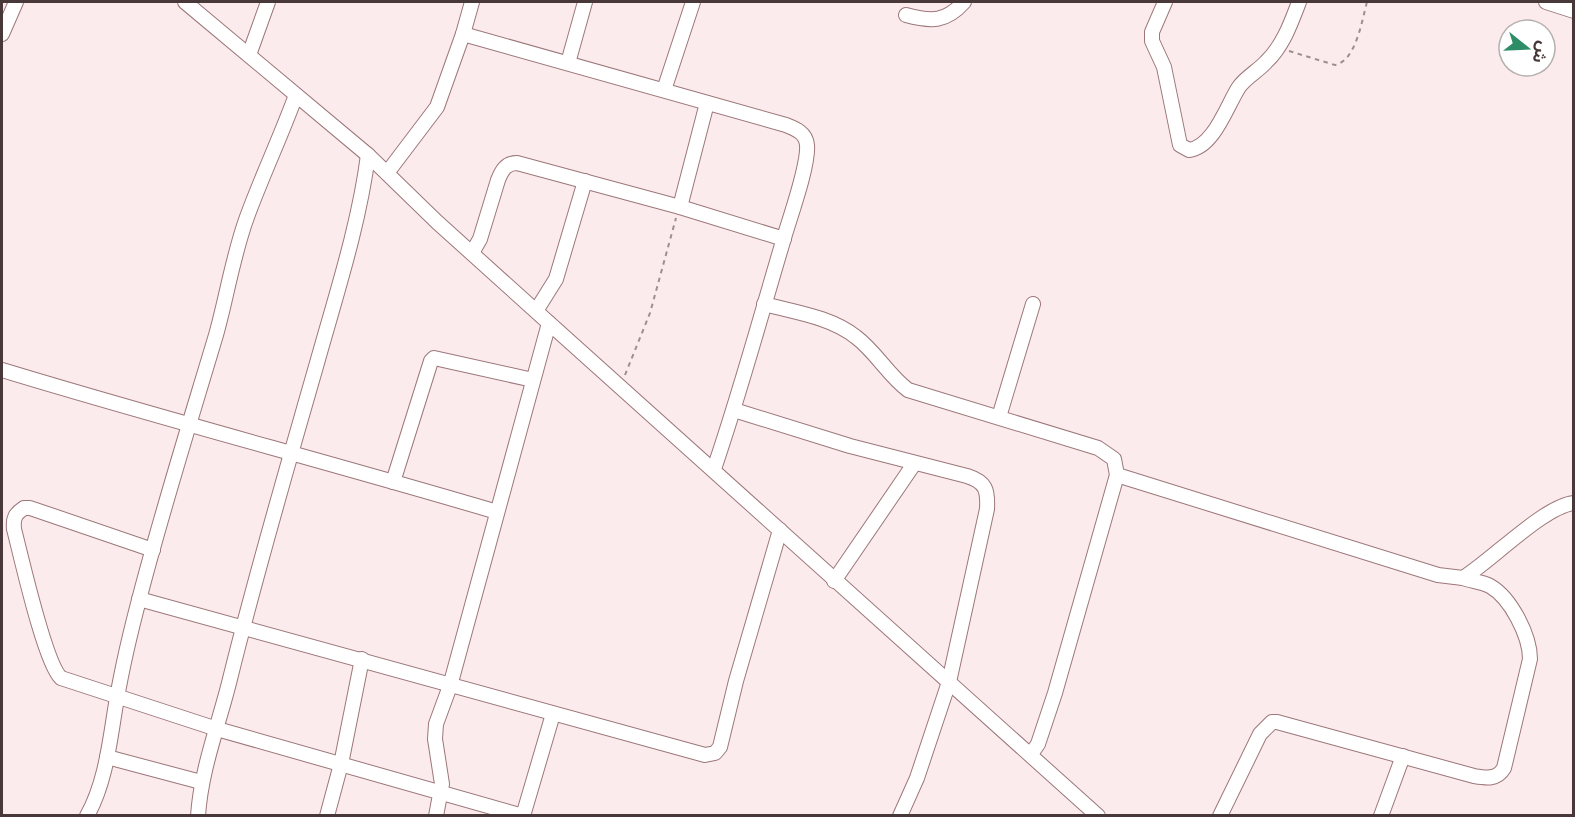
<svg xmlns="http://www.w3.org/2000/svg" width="1575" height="817" font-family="Barlow,'Noto Sans Arabic',sans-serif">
  <rect width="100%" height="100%" fill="#fcebec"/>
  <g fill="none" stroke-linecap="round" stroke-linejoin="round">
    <defs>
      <g id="minor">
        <path d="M 185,2 L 368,155 L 437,222 L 549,323 L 1098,816"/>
        <path d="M 1165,2 L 1152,32 L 1152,41 L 1164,67 L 1180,145 L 1189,150 C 1214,147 1227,105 1239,87 C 1246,77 1258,71 1266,62 C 1283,46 1291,23 1299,2"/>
        <path d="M 1546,2 L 1574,11"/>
        <path d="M 906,15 C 932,22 946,22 964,2"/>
        <path d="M 2,34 L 16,2"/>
        <path d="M 463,34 L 786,125 C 796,129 806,133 807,145 C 809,165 790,217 784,238 C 761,315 740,393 714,469"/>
        <path d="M 249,55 L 268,2"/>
        <path d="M 568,63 L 585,2"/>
        <path d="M 664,90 L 693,2"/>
        <path d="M 387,173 L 437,107 L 463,34 L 472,2"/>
        <path d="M 680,207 L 707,103"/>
        <path d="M 472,253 L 480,239 L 498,180 C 502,170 506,163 517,163 L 680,207 L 784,239"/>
        <path d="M 764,304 C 794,312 831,317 856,337 C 876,352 888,375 908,390 L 1098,448 L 1114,459 L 1117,475 L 1438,575 L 1463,578 C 1491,561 1544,506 1574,503"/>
        <path d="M 536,311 L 556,279 L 585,181"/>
        <path d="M 2,370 C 166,420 332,463 497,512"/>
        <path d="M 734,410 L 850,446 L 967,476 C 986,482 988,490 987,509 L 949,682 L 917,778 L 900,816"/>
        <path d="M 999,417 L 1033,304"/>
        <path d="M 393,482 L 431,361 L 434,358 L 533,380"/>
        <path d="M 153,550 L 30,508 L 24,508 C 15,514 13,518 14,529 C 21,556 45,664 61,678 L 217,729 L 523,816"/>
        <path d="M 834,581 L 914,464"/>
        <path d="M 139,599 L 705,755 L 715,753 L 720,747 L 736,681 L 780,530"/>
        <path d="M 1031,754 L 1038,744 L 1055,693 L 1117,475"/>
        <path d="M 107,757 L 201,782"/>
        <path d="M 87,816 C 107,780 110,737 117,698 C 123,663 131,630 140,596 C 163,508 190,422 216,335 C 227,296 233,255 247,217 C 262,176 281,136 296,95"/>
        <path d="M 198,816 C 201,769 219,724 230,679 C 256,573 287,468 317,363 C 336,295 359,225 368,155"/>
        <path d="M 327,816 L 341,764 L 362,659"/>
        <path d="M 436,816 L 442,784 L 435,739 L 436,724 L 450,686 L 549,323"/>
        <path d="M 523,816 L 553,714"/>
        <path d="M 1220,816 L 1260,734 L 1272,722 L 1277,722 L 1474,776 C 1486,778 1497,780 1504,768 L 1530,659 C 1530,636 1511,598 1490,586 C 1482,582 1472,581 1463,578"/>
        <path d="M 1381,816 L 1403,756"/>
      </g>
    </defs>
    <use href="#minor" stroke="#9c777a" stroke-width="16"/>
    <g stroke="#9f8e8f" stroke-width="2" stroke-dasharray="4.5 4.5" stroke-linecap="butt">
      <path d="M 1289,51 L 1335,65 C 1356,61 1362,20 1367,2"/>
      <path d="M 625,375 L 650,313 L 676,218"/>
    </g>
    <use href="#minor" stroke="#fff" stroke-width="14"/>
  </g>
  <rect width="1575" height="817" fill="none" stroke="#483839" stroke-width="6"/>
  <g transform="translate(1527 48) rotate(108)"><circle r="28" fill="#ffffff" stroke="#b6afb0" stroke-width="1.5"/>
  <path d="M0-4.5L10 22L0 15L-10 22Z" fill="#2c8d67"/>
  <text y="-9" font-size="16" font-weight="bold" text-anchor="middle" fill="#483839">ش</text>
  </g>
</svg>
